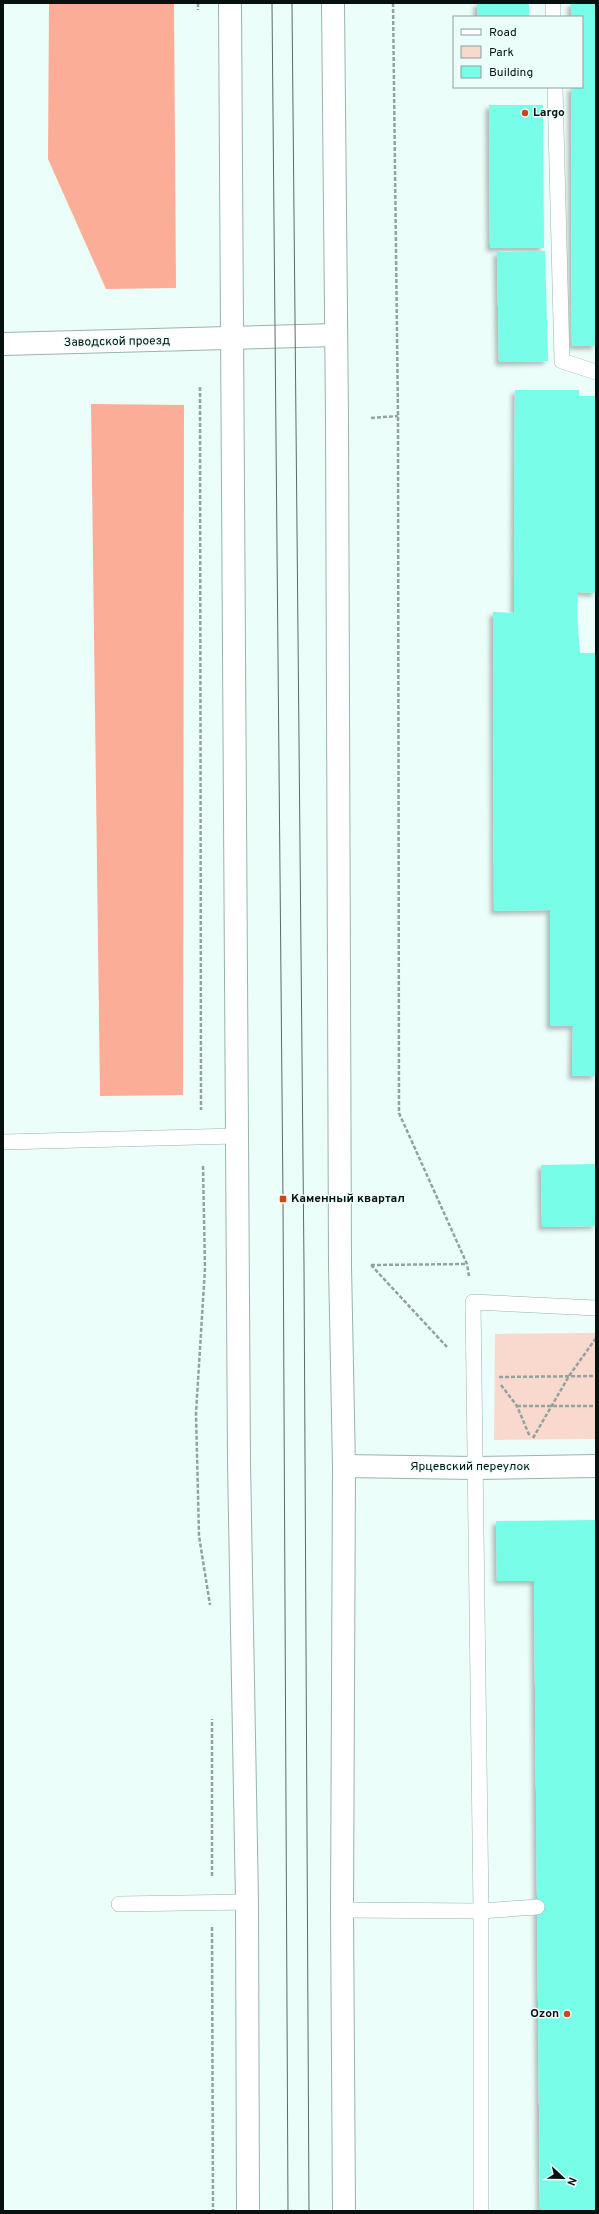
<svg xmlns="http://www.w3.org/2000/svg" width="599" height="2214" font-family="Overpass,sans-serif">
  <defs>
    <filter id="shadow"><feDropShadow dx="-3.5" dy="3.5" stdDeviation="2" flood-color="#0004"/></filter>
  </defs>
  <rect width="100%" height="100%" fill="#ecfefa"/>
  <path fill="#f9d8ce" d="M 596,1333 L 596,1439 L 494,1440 L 495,1334 Z"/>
  <g fill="#fbad97">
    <path d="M 49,3 L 174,3 L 176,288 L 106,289 L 48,159 Z"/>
    <path d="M 91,404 L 184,405 L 183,1095 L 100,1096 Z"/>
  </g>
  <g fill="#77fde8" filter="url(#shadow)">
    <rect x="477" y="3" width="52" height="14"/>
    <path d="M 571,3 L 596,3 L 596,346 L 572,346 L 571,87 L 582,87 L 582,17 L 571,17 Z"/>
    <path d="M 489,105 L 543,105 L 544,248 L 490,248 Z"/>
    <path d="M 545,251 L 548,361 L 499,362 L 497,252 Z"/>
    <path d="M 515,390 L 579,390 L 579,396 L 596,396 L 596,593 L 578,592 L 577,614 L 580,653 L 596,653 L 596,1076 L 572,1076 L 573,1026 L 550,1026 L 550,910 L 494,911 L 493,612 L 514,613 Z"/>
    <path d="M 596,1164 L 596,1226 L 542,1227 L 541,1165 Z"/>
    <path d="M 596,1520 L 596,2211 L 540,2211 L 534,1581 L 497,1581 L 496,1521 Z"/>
  </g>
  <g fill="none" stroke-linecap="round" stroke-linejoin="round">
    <defs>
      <g id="service">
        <path d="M 553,5 L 553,17"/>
        <path d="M 555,87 L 562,361 L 596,372"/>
        <path d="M 3,1142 L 236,1136"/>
        <path d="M 119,1904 L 247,1902"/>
        <path d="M 342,1910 L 481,1911 L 537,1907"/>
        <path d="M 481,2211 L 481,1911 L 473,1302 L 596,1308"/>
      </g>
      <path id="minor" d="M 344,1466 L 474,1468 L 596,1466"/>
      <path id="tertiary" d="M 3,344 L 336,335"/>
      <g id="trunk">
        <path d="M 230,3 L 239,1462 L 247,1902 L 248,2211"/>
        <path d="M 333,3 L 337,417 L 340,1266 L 344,1466 L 342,1910 L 344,2211"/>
      </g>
    </defs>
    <use href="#service" stroke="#97b4ae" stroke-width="16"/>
    <use href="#minor" stroke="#97b4ae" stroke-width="24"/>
    <use href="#tertiary" stroke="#97b4ae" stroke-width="24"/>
    <use href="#trunk" stroke="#97b4ae" stroke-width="24"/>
    <g stroke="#93a29f" stroke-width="2.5" stroke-dasharray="4 2" stroke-linecap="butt">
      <path d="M 198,3 L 198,10"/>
      <path d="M 393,3 L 398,416 L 399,1113 L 467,1264 L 469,1276"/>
      <path d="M 200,387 L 201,1110"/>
      <path d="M 371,418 L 398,416"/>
      <path d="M 203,1166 L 205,1268 L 196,1413 L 199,1536 L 210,1605"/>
      <path d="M 371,1265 L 447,1347"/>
      <path d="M 371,1265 L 467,1264"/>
      <path d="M 499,1377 L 596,1376"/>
      <path d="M 501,1385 L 517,1406 L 530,1437"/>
      <path d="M 517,1406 L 596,1406"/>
      <path d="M 533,1438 L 569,1376 L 596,1338"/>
      <path d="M 212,1876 L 212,1719"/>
      <path d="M 212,1927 L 213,2211"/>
    </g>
    <use href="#service" stroke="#fff" stroke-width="15"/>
    <use href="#minor" stroke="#fff" stroke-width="22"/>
    <use href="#tertiary" stroke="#fff" stroke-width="22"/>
    <use href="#trunk" stroke="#fff" stroke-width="22"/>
    <g stroke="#5d6a67" stroke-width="1">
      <path d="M 272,3 L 283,1199 L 288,2211"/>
      <path d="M 292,3 L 304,1266 L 309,2211"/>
    </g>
  </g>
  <g fill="#cd4519" stroke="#ecfefa" stroke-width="1.5">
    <circle cx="525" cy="113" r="4"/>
    <rect x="279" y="1195" width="8" height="8" rx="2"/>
    <circle cx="567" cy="2014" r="4"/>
  </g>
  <g text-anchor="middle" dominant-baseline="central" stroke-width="3" stroke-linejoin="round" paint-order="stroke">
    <g font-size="12" font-weight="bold" fill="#07110f" stroke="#ecfefa" text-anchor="start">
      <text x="533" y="113">Largo</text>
      <text x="291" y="1199">Каменный квартал</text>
      <text x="559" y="2014" text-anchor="end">Ozon</text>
    </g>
    <g font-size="12" fill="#07110f" stroke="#ecfefa">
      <text transform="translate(117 342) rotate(-1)">Заводской проезд</text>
      <text x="470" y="1467">Ярцевский переулок</text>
    </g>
  </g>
  <rect width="599" height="2214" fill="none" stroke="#07110f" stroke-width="8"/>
  <rect x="453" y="16" width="130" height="72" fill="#ecfefa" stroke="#909f9c"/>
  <rect x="461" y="29" width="20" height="6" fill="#ffffff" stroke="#909f9c"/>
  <text x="489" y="36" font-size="12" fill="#07110f">Road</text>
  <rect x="461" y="46" width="20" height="12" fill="#f9d8ce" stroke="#909f9c"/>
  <text x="489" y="56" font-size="12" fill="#07110f">Park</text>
  <rect x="461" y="66" width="20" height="12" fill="#77fde8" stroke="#909f9c"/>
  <text x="489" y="76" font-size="12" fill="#07110f">Building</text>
  <g transform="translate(563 2178) rotate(112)" stroke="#ecfefa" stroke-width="3" paint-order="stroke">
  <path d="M0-3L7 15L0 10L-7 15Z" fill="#07110f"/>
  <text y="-6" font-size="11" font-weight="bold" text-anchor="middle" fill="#07110f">N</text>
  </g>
</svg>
